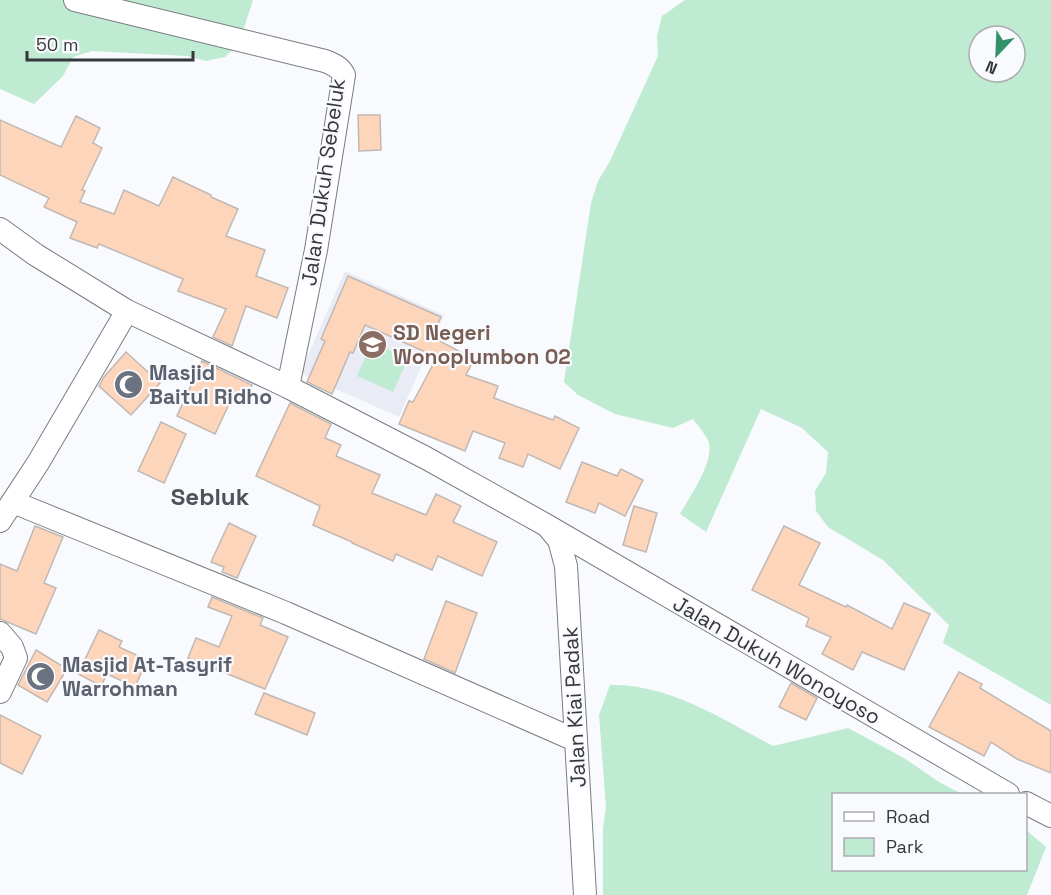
<svg xmlns="http://www.w3.org/2000/svg" width="1051" height="895" font-family="'Space Grotesk',sans-serif">
  <rect width="100%" height="100%" fill="#f9fafe"/>
  <path fill="#e9ebf5" d="M 345,271 L 444,315 L 399,417 L 300,373 Z"/>
  <g fill="#beebd2" fill-rule="evenodd">
    <path d="M 0,0 L 253,0 L 239,43 L 225,57 L 206,61 L 187,56 L 92,51 L 73,57 L 63,76 L 34,104 L 0,89 Z"/>
    <path d="M 685,0 L 1051,0 L 1051,705 L 943,643 L 949,625 L 883,560 L 828,527 L 816,511 L 815,491 L 826,473 L 828,452 L 802,428 L 761,409 L 706,532 L 680,514 C 690,496 713,465 709,443 C 707,436 698,426 693,419 L 673,428 L 615,414 L 578,395 L 564,382 L 591,203 L 598,181 L 610,161 L 658,56 L 657,36 L 662,16 ZM 979,36 L 1015,36 L 1015,72 L 979,72 Z"/>
    <path d="M 372,342 L 408,358 L 393,392 L 357,376 Z"/>
    <path d="M 610,685 C 670,684 722,719 773,746 L 848,728 L 904,758 L 939,782 L 962,794 L 834,794 L 834,870 L 1026,870 L 1026,830 L 1046,847 L 1027,895 L 603,895 L 603,828 L 606,807 L 599,715 Z"/>
  </g>
  <g fill="#fdd5bb" stroke="#c1b8b3" stroke-width="1.5">
    <path d="M 358,115 L 380,115 L 381,150 L 359,151 Z"/>
    <path d="M 76,116 L 100,128 L 93,143 L 102,148 L 82,190 L 85,191 L 80,202 L 114,214 L 124,190 L 159,206 L 173,177 L 211,195 L 211,197 L 238,209 L 226,236 L 265,250 L 256,276 L 288,288 L 277,318 L 246,306 L 232,346 L 213,337 L 226,309 L 178,291 L 183,279 L 99,244 L 97,248 L 70,238 L 77,222 L 44,207 L 49,198 L 0,175 L 0,120 L 61,147 Z"/>
    <path d="M 348,276 L 441,317 L 432,337 L 474,359 L 466,375 L 498,386 L 494,398 L 553,420 L 555,416 L 579,428 L 560,469 L 528,454 L 523,467 L 499,458 L 505,443 L 473,431 L 465,451 L 399,424 L 409,401 L 413,402 L 437,357 L 365,325 L 353,353 L 350,352 L 332,394 L 307,382 L 325,341 L 321,339 Z"/>
    <path d="M 126,352 L 160,383 L 131,415 L 99,386 L 104,377 Z"/>
    <path d="M 202,361 L 252,385 L 243,404 L 232,398 L 215,434 L 177,416 Z"/>
    <path d="M 290,403 L 331,424 L 325,438 L 341,445 L 336,456 L 380,475 L 372,493 L 426,515 L 436,494 L 461,506 L 453,522 L 497,542 L 482,576 L 438,556 L 432,570 L 396,554 L 393,561 L 352,543 L 352,542 L 313,525 L 320,506 L 256,476 Z"/>
    <path d="M 161,422 L 186,434 L 164,483 L 138,471 Z"/>
    <path d="M 582,462 L 617,476 L 621,469 L 643,480 L 625,516 L 599,503 L 595,513 L 566,502 Z"/>
    <path d="M 634,506 L 657,513 L 646,552 L 623,545 Z"/>
    <path d="M 229,523 L 256,536 L 237,578 L 222,572 L 224,567 L 211,562 Z"/>
    <path d="M 35,526 L 63,537 L 44,583 L 56,588 L 36,634 L 0,619 L 0,564 L 17,571 Z"/>
    <path d="M 784,526 L 820,543 L 799,585 L 846,607 L 847,605 L 892,629 L 904,603 L 930,614 L 904,670 L 862,652 L 853,670 L 822,654 L 831,637 L 806,626 L 809,618 L 752,590 Z"/>
    <path d="M 212,597 L 263,618 L 260,625 L 288,637 L 265,689 L 188,658 L 196,638 L 219,647 L 232,616 L 208,607 Z"/>
    <path d="M 446,601 L 477,613 L 455,673 L 424,659 Z"/>
    <path d="M 99,630 L 122,641 L 119,647 L 147,660 L 135,687 L 107,674 L 101,686 L 78,674 Z"/>
    <path d="M 36,650 L 67,669 L 47,702 L 18,685 Z"/>
    <path d="M 959,672 L 982,684 L 980,688 L 1051,731 L 1051,773 L 1017,759 L 991,742 L 984,756 L 929,727 Z"/>
    <path d="M 791,683 L 817,698 L 806,720 L 779,707 Z"/>
    <path d="M 264,693 L 315,713 L 307,735 L 255,714 Z"/>
    <path d="M 0,715 L 41,736 L 22,774 L 0,763 Z"/>
  </g>
  <g fill="none" stroke-linecap="round" stroke-linejoin="round">
    <defs>
      <g id="minor">
        <path d="M 75,0 L 325,61 C 333,64 340,67 344,75 L 316,250 L 288,387"/>
        <path d="M 0,229 L 36,255 L 127,311 L 288,387 L 426,458 L 546,525 L 1008,794"/>
        <path d="M 13,502 L 286,613 L 575,740"/>
        <path d="M 0,521 L 38,463 L 127,311"/>
        <path d="M 549,528 L 559,540 L 566,566 L 585,895"/>
        <path d="M 0,633 L 12,647 L 16,658 L 0,692"/>
        <path d="M 1026,803 L 1051,816"/>
      </g>
    </defs>
    <use href="#minor" stroke="#797c83" stroke-width="24"/>
    <use href="#minor" stroke="#fff" stroke-width="22"/>
  </g>
  <defs>
    <symbol id="school-disc" viewBox="-11 -11 22 22"><circle r="9.5" fill="#8d6e63" stroke="#f9fafe"/><path d="M0-5L7-2L0 1L-7-2ZM-4 1L0 2.5L4 1V4Q0 6-4 4Z" fill="#fff"/></symbol>
    <symbol id="mosque-disc" viewBox="-11 -11 22 22"><circle r="9.5" fill="#6b7280" stroke="#f9fafe"/><path d="M3.5-4.9A6 6 0 1 0 3.5 4.9A5 5 0 1 1 3.5-4.9Z" fill="#fff"/></symbol>
  </defs>
  <g fill-rule="evenodd">
    <use href="#school-disc" x="356" y="328" width="33" height="33"/>
    <use href="#mosque-disc" x="112" y="368" width="33" height="33"/>
    <use href="#mosque-disc" x="24" y="660" width="33" height="33"/>
  </g>
  <g text-anchor="middle" dominant-baseline="central" stroke-width="4.5" stroke-linejoin="round" paint-order="stroke">
    <g font-size="21" fill="#36373a" stroke="#f9fafe">
      <text transform="translate(323 182) rotate(-82)">Jalan Dukuh Sebeluk</text>
      <text transform="translate(777 660) rotate(30)">Jalan Dukuh Wonoyoso</text>
      <text transform="translate(574 707) rotate(-93)">Jalan Kiai Padak</text>
    </g>
    <g font-size="21" font-weight="bold" fill="#785e54" stroke="#f9fafe" text-anchor="start">
      <text x="393" y="332">SD Negeri<tspan x="393" dy="24">Wonoplumbon 02</tspan></text>
    </g>
    <g font-size="21" font-weight="bold" fill="#5b616d" stroke="#f9fafe" text-anchor="start">
      <text x="149" y="372">Masjid<tspan x="149" dy="24">Baitul Ridho</tspan></text>
      <text x="62" y="664">Masjid At-Tasyrif<tspan x="62" dy="24">Warrohman</tspan></text>
    </g>
    <g font-size="24" font-weight="bold" fill="#4f5259" stroke="#f9fafe">
      <text x="210" y="496">Sebluk</text>
    </g>
  </g>
  <rect x="832" y="793" width="195" height="78" fill="#f9fafe" stroke="#abacb0" stroke-width="1.5"/>
  <rect x="844" y="812" width="30" height="9" fill="#ffffff" stroke="#abacb0" stroke-width="1.5"/>
  <text x="886" y="823" font-size="18" fill="#36373a">Road</text>
  <rect x="844" y="838" width="30" height="18" fill="#beebd2" stroke="#abacb0" stroke-width="1.5"/>
  <text x="886" y="853" font-size="18" fill="#36373a">Park</text>
  <g transform="translate(997 54) rotate(203)"><circle r="28" fill="#f9fafe" stroke="#abacb0" stroke-width="1.5"/>
  <path d="M0-4.5L10 22L0 15L-10 22Z" fill="#339169"/>
  <text y="-9" font-size="16" font-weight="bold" text-anchor="middle" fill="#36373a">N</text>
  </g>
  <path d="M27 51v9h166v-9" fill="none" stroke="#36373a" stroke-width="3"/>
  <text x="36" y="51" font-size="18" fill="#36373a" stroke="#f9fafe" stroke-width="4.5" paint-order="stroke">50 m</text>
</svg>
